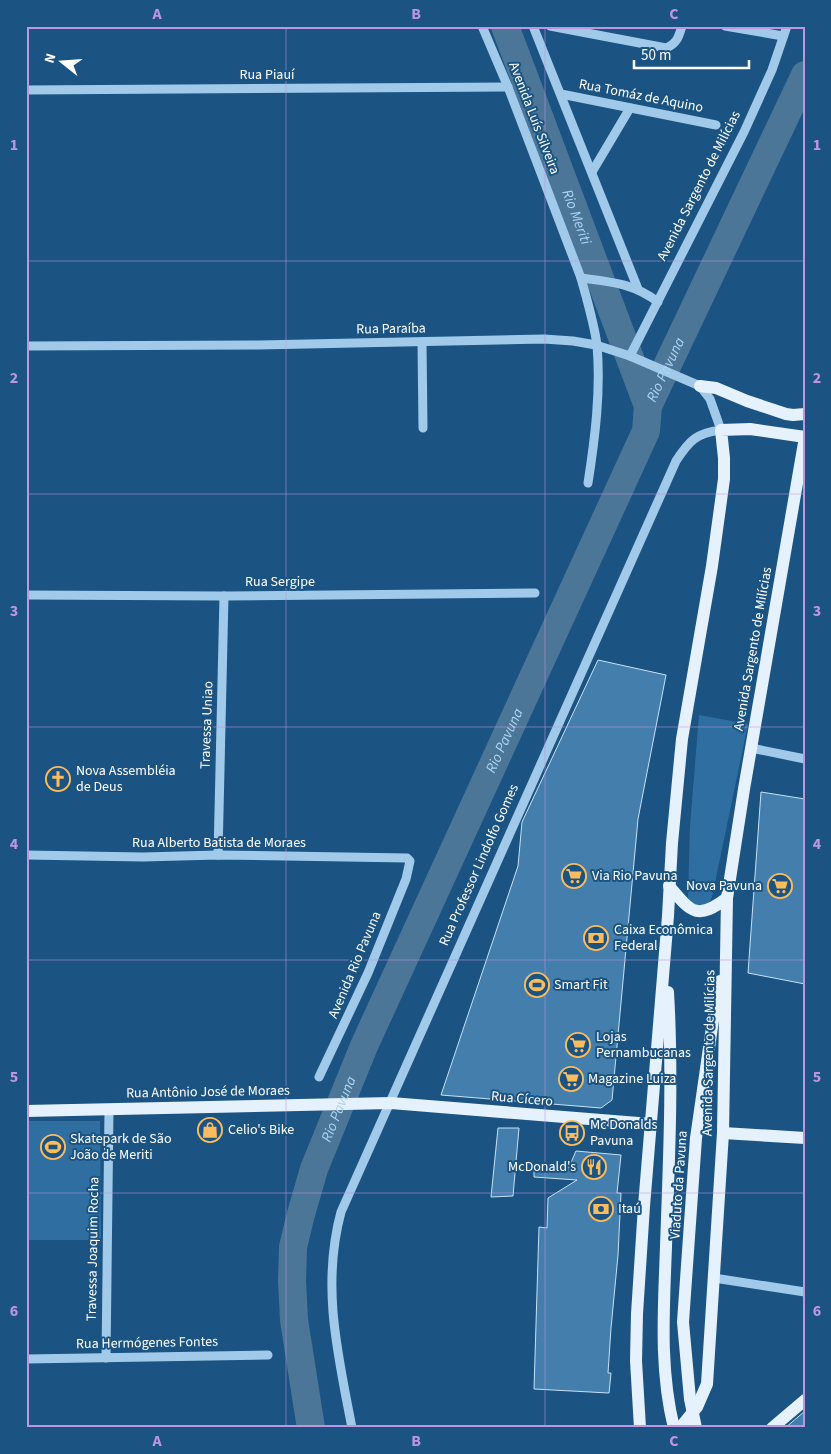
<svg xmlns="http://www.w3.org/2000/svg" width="831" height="1454" font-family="'Source Sans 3',sans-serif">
  <rect width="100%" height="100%" fill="#1b5483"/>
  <g fill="#2f6ea1">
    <path d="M 699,715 L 748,724 L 712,897 L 709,904 L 704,908 L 690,902 L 688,897 L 690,826 Z"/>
    <path d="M 26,1121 L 100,1121 L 101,1240 L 26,1240 Z"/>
  </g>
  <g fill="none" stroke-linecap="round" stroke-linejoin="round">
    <g stroke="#4c7698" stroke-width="28">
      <path id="s1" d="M 505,26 L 648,406"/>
      <path id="s2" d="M 311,1428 L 294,1320 L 292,1281 L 293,1247 L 301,1214 L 314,1169 L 364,1046 L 646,431 L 648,406 L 805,75"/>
    </g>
  </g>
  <g fill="#447eac" stroke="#c5e2f8">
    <path d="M 598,660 L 666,675 L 638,819 L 612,1100 L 601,1108 L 441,1095 L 518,866 L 522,822 Z"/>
    <path d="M 761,792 L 805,799 L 805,984 L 748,973 Z"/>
    <path d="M 498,1128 L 519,1128 L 513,1196 L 491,1197 Z"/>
    <path d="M 576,1151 L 621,1155 L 617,1193 L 621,1193 L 618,1255 L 611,1328 L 608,1373 L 611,1373 L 609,1393 L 534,1389 L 539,1227 L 547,1228 L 548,1198 L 577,1180 L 534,1177 L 534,1167 L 569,1167 Z"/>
    <path d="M 805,1411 L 805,1428 L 785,1428 Z"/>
  </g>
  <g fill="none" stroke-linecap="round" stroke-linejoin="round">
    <g stroke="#a1caea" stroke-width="9">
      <path d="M 482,26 L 508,87 L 581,278 C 587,300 594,323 597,345 C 601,391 595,438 588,483"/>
      <path d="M 533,26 L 638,289"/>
      <path d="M 550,26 L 666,48 C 677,44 679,36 682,26"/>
      <path d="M 725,26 L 783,36"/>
      <path d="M 26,90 L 508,87"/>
      <path d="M 561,94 L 716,125"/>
      <path d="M 592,172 L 630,108"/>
      <path d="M 581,278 C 611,282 633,283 658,302"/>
      <path d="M 422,342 L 423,428"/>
      <path d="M 26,346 L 259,345 L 544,339 L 573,341 L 596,345 L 630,356 L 700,386 L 710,399 L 721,430 C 696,433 689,441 676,461 L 341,1212 C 321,1286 338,1355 352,1428"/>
      <path d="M 630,356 L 744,132 L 772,70 L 787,26"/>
      <path d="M 26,595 L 224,596 L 535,593"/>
      <path d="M 751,748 L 805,759"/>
      <path d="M 26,855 L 143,857 L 218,855 L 407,858 L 410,861 L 406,879 L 368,973 L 319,1077"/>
      <path d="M 218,855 L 224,596"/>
      <path d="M 714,1278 L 805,1292"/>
      <path d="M 106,1358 L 109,1109"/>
      <path d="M 26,1359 L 268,1355"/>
    </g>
    <g stroke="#e5f2fe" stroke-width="12">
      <path d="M 700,386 L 716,388 L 747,401 L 786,414 L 793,415 L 805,414"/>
      <path d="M 669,886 C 691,912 697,921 727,898"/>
      <path d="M 668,992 C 673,1077 669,1162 666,1246 C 664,1307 659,1368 674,1428"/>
      <path d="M 26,1111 L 391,1103 L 651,1124"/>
      <path d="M 723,1133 L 805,1138"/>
      <path d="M 640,1428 L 636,1361 L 637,1314 L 644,1206 L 668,916 L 672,843 L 682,739 L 712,566 L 724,479 L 724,458 L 721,430 L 750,429 L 805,437"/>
      <path d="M 680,1428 L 697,1407 L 707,1384 L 723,1133 L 727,898 L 744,789 L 805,437"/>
      <path d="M 696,1428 L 690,1399 L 683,1322 L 696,1138 L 713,1020 L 720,981"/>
      <path d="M 772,1428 L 805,1400"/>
    </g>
  </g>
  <path fill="none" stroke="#bd96df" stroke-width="1" stroke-opacity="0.55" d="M 286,26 L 286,1428M 545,26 L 545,1428M 26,261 L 805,261M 26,494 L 805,494M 26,727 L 805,727M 26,960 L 805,960M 26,1193 L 805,1193"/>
  <defs>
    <symbol id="church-ring" viewBox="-11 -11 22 22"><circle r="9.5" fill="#1b5483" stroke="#fbbc5e" stroke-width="1.5"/><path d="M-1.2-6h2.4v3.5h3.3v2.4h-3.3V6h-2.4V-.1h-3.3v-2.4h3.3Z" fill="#fbbc5e"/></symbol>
    <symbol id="supermarket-ring" viewBox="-11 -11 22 22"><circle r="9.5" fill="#1b5483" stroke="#fbbc5e" stroke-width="1.5"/><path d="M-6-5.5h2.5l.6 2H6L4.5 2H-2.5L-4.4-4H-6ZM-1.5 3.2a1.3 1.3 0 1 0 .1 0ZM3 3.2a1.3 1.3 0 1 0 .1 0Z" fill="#fbbc5e"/></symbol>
    <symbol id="bank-ring" viewBox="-11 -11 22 22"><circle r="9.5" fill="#1b5483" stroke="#fbbc5e" stroke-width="1.5"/><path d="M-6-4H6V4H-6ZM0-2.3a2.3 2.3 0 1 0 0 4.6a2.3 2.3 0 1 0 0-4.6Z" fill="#fbbc5e"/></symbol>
    <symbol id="stadium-ring" viewBox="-11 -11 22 22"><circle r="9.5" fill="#1b5483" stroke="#fbbc5e" stroke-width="1.5"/><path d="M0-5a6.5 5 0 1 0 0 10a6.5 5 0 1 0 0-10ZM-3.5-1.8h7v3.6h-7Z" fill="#fbbc5e"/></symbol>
    <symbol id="shop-ring" viewBox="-11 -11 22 22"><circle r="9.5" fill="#1b5483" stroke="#fbbc5e" stroke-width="1.5"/><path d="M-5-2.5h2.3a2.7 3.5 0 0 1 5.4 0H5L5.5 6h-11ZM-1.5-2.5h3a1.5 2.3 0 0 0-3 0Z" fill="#fbbc5e"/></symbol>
    <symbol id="bus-ring" viewBox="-11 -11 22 22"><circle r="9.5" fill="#1b5483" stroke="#fbbc5e" stroke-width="1.5"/><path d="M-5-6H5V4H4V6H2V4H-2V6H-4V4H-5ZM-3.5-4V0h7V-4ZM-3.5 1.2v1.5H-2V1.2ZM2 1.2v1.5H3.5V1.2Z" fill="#fbbc5e"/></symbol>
    <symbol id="restaurant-ring" viewBox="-11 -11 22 22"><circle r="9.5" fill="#1b5483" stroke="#fbbc5e" stroke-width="1.5"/><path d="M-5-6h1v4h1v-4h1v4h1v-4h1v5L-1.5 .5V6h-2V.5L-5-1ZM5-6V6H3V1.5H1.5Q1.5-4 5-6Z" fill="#fbbc5e"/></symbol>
  </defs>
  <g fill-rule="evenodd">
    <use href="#church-ring" x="44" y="765" width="28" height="28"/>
    <use href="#supermarket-ring" x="560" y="862" width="28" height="28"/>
    <use href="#supermarket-ring" x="766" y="872" width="28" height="28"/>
    <use href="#bank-ring" x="582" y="924" width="28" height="28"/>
    <use href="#stadium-ring" x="523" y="971" width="28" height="28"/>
    <use href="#supermarket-ring" x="564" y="1031" width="28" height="28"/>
    <use href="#supermarket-ring" x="557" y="1065" width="28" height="28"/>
    <use href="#shop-ring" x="196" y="1116" width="28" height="28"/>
    <use href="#bus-ring" x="558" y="1119" width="28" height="28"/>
    <use href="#stadium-ring" x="39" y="1133" width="28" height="28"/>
    <use href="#restaurant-ring" x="580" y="1153" width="28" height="28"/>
    <use href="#bank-ring" x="587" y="1195" width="28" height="28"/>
  </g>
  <g text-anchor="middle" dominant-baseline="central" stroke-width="4" stroke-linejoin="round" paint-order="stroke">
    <g font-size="14" fill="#fff" stroke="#1b5483">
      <text x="267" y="75">Rua Piauí</text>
      <text transform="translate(641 96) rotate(11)">Rua Tomáz de Aquino</text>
      <text transform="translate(534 118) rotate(69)">Avenida Luís Silveira</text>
      <text transform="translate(699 186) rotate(-63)">Avenida Sargento de Milícias</text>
      <text transform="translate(391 329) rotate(-1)">Rua Paraíba</text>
      <text x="280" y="582">Rua Sergipe</text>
      <text transform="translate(753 649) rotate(-80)">Avenida Sargento de Milícias</text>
      <text transform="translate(207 725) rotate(-88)">Travessa Uniao</text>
      <text x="219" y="843">Rua Alberto Batista de Moraes</text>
      <text transform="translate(479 865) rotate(-66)">Rua Professor Lindolfo Gomes</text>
      <text transform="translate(355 965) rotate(-67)">Avenida Rio Pavuna</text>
      <text transform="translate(709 1053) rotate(-89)">Avenida Sargento de Milícias</text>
      <text transform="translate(208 1092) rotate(-1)">Rua Antônio José de Moraes</text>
      <text transform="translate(522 1099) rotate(5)">Rua Cícero</text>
      <text transform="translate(679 1185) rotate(-86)">Viaduto da Pavuna</text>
      <text transform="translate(93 1249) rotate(-89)">Travessa Joaquim Rocha</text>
      <text transform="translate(147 1343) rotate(-1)">Rua Hermógenes Fontes</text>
    </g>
    <g font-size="14" fill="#fff" stroke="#1b5483" text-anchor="start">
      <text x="76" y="771">Nova Assembléia<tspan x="76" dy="16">de Deus</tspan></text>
      <text x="592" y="876">Via Rio Pavuna</text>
      <text x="762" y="886" text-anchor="end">Nova Pavuna</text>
      <text x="614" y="930">Caixa Econômica<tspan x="614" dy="16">Federal</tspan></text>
      <text x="554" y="985">Smart Fit</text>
      <text x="596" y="1037">Lojas<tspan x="596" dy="16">Pernambucanas</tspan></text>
      <text x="588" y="1079">Magazine Luiza</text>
      <text x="590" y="1125">Mc Donalds<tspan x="590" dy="16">Pavuna</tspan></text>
      <text x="228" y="1130">Celio's Bike</text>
      <text x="70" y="1139">Skatepark de São<tspan x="70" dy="16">João de Meriti</tspan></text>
      <text x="576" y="1167" text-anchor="end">McDonald's</text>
      <text x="618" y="1209">Itaú</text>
    </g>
    <g font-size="15" font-style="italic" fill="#acd4f2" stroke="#1b5483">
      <text stroke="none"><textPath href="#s1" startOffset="204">Rio Meriti</textPath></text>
      <text stroke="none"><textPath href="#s2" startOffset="1138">Rio Pavuna</textPath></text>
      <text stroke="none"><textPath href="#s2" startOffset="732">Rio Pavuna</textPath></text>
      <text stroke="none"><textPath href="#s2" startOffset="328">Rio Pavuna</textPath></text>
    </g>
  </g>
  <rect width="831" height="1454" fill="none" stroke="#1b5483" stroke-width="55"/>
  <g transform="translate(62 62) rotate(287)" stroke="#1b5483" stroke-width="4" paint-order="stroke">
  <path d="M0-4L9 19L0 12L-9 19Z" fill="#ffffff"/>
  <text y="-8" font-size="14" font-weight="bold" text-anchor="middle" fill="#ffffff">N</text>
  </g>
  <path d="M634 60v8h115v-8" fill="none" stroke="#ffffff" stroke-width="2.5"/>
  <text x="641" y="60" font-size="15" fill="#ffffff" stroke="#1b5483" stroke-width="4" paint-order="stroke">50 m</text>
  <rect x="28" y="28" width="776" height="1398" fill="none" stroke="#bd96df" stroke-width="2"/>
  <g font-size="16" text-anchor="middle" font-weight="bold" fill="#bd96df">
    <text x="157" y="19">A</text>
    <text x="416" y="19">B</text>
    <text x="674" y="19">C</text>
    <text x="14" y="150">1</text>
    <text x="817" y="150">1</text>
    <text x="14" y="383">2</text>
    <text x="817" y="383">2</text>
    <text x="14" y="616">3</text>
    <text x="817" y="616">3</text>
    <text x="14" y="849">4</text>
    <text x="817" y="849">4</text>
    <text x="14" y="1082">5</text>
    <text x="817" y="1082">5</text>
    <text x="14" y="1316">6</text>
    <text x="817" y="1316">6</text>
    <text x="157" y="1446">A</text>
    <text x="416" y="1446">B</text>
    <text x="674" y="1446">C</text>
  </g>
</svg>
